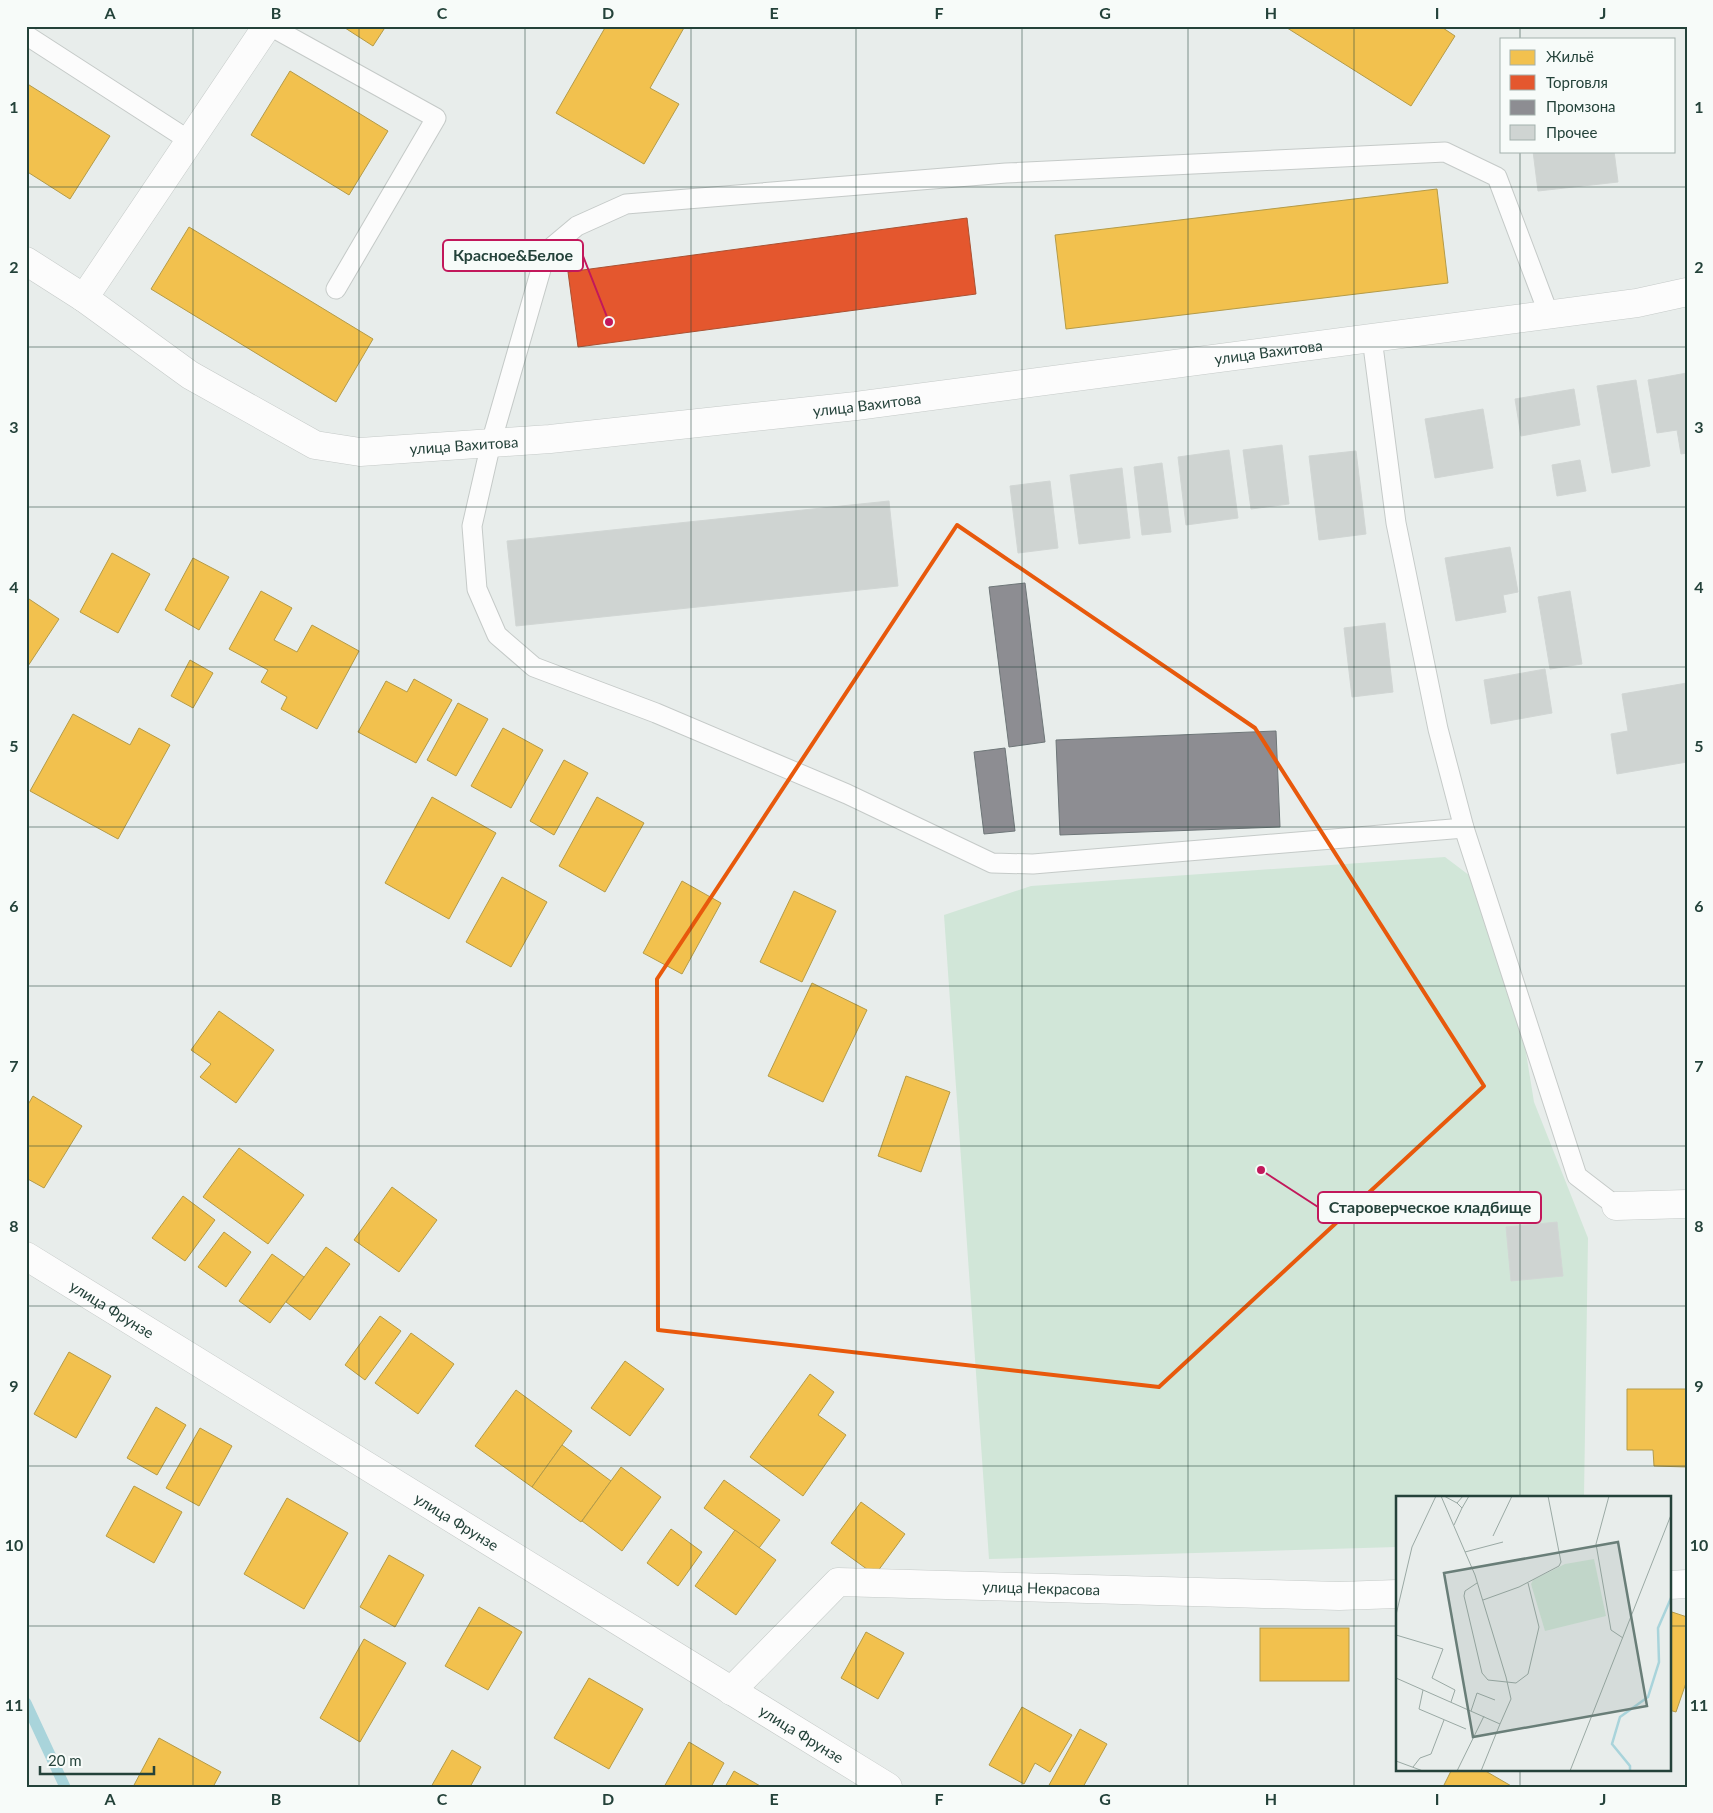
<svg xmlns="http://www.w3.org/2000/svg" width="1713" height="1813" font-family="Lato,sans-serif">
  <rect width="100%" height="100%" fill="#e8edeb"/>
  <path fill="#d1e6d8" d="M 1445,857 L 1486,888 L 1507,936 L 1534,1102 L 1588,1238 L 1584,1497 L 1397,1497 L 1397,1547 L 989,1559 L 944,915 L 1031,886 Z"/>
  <g fill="#f2c14e" stroke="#b49b48">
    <path d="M 342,26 L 386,26 L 373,46 Z"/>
    <path d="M 606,26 L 685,26 L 650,88 L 679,104 L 644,164 L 556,113 Z"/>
    <path d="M 1284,26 L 1440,26 L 1455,36 L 1411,106 Z"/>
    <path d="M 290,71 L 388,131 L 349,195 L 251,135 Z"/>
    <path d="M 26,83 L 110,136 L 70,199 L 26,171 Z"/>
    <path d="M 1437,189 L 1448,283 L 1066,329 L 1055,235 Z"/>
    <path d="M 189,227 L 373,339 L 336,402 L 151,289 Z"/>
    <path d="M 112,553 L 150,574 L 118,633 L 80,612 Z"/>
    <path d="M 193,558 L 229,577 L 199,630 L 165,610 Z"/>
    <path d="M 261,591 L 292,608 L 274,640 L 297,652 L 312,625 L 359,651 L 317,729 L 281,709 L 287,697 L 261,682 L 268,670 L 229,649 Z"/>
    <path d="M 26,597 L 59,619 L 26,669 Z"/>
    <path d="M 190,660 L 213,673 L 193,708 L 171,696 Z"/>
    <path d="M 414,679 L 452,700 L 416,763 L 358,732 L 386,681 L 407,692 Z"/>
    <path d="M 458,703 L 488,719 L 456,776 L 427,760 Z"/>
    <path d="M 73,714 L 130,745 L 139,728 L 170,745 L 118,839 L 30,791 Z"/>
    <path d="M 503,728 L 543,750 L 511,808 L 471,786 Z"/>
    <path d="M 564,760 L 588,773 L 554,835 L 530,821 Z"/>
    <path d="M 432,797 L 496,833 L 449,919 L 385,883 Z"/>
    <path d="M 597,797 L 644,823 L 605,892 L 559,866 Z"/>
    <path d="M 502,877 L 547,902 L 511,967 L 466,942 Z"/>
    <path d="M 682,881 L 721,903 L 682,974 L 643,953 Z"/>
    <path d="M 794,891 L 836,911 L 802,982 L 760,962 Z"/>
    <path d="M 812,983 L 867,1010 L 823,1102 L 768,1076 Z"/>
    <path d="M 219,1011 L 274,1050 L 236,1103 L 200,1077 L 211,1064 L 191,1050 Z"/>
    <path d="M 906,1076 L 950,1092 L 921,1172 L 878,1156 Z"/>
    <path d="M 33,1096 L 82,1126 L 44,1188 L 26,1178 L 26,1108 Z"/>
    <path d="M 239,1148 L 304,1195 L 268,1244 L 203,1197 Z"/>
    <path d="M 392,1187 L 437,1220 L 399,1272 L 354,1240 Z"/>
    <path d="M 183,1196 L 215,1220 L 185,1261 L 152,1238 Z"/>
    <path d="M 224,1232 L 251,1252 L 226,1287 L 198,1267 Z"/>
    <path d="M 326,1247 L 350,1264 L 310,1320 L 286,1302 Z"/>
    <path d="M 272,1254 L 304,1277 L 270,1323 L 239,1301 Z"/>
    <path d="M 380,1316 L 401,1331 L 365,1380 L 345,1365 Z"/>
    <path d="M 411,1333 L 454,1364 L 418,1414 L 375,1383 Z"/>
    <path d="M 69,1352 L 111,1376 L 76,1438 L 34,1414 Z"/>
    <path d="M 625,1361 L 664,1389 L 630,1436 L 591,1408 Z"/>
    <path d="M 810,1374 L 834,1392 L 818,1415 L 846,1435 L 803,1496 L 750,1457 Z"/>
    <path d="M 1627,1389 L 1687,1389 L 1687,1467 L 1654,1466 L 1653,1450 L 1627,1450 Z"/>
    <path d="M 516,1390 L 572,1431 L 532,1487 L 475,1446 Z"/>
    <path d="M 156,1407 L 186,1425 L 157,1475 L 127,1458 Z"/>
    <path d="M 200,1428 L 232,1446 L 199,1506 L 166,1488 Z"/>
    <path d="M 562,1445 L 611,1481 L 581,1522 L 532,1487 Z"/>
    <path d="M 621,1467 L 661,1497 L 622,1551 L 582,1521 Z"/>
    <path d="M 724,1480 L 780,1520 L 759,1548 L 704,1508 Z"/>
    <path d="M 134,1486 L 182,1512 L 154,1563 L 106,1536 Z"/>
    <path d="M 287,1498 L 348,1533 L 304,1609 L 244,1574 Z"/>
    <path d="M 861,1502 L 905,1534 L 875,1575 L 831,1543 Z"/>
    <path d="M 671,1529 L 702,1552 L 678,1586 L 647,1563 Z"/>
    <path d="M 735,1530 L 776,1560 L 736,1615 L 695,1586 Z"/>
    <path d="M 389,1555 L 424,1575 L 395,1627 L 360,1607 Z"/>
    <path d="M 479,1607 L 522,1632 L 488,1690 L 445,1666 Z"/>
    <path d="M 1669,1611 L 1687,1617 L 1687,1680 L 1676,1712 L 1669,1710 Z"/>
    <rect x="1260" y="1628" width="89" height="53"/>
    <path d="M 866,1632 L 904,1653 L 878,1699 L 841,1678 Z"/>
    <path d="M 364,1639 L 406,1663 L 360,1742 L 320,1718 Z"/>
    <path d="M 589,1678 L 643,1709 L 609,1769 L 554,1738 Z"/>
    <path d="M 1022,1707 L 1072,1735 L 1050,1772 L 1035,1763 L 1024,1784 L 989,1765 Z"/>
    <path d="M 1080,1729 L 1107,1744 L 1083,1787 L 1048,1787 Z"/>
    <path d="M 159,1738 L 221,1772 L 213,1787 L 133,1787 Z"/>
    <path d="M 689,1742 L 724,1763 L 711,1787 L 664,1787 Z"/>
    <path d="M 452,1750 L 481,1767 L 470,1787 L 431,1787 Z"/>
    <path d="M 1452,1769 L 1482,1769 L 1513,1787 L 1443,1787 Z"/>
    <path d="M 734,1771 L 762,1787 L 725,1787 Z"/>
  </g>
  <path fill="#e4572e" stroke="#aa5132" d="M 967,218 L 976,294 L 578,347 L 568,272 Z"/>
  <g fill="#8d8d92" stroke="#6e7678">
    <path d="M 1025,583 L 1045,742 L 1009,747 L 989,587 Z"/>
    <path d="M 1276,731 L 1280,827 L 1060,835 L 1056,740 Z"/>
    <path d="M 1005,748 L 1015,831 L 984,834 L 974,752 Z"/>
  </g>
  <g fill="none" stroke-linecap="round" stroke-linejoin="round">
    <path stroke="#a9d4db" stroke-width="11" d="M 26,1703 L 65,1787"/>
  </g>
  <g fill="#cfd4d2" stroke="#d1d6d4">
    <path d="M 1533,151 L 1614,151 L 1618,182 L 1538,191 Z"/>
    <path d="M 1687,373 L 1687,453 L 1681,454 L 1677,430 L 1657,433 L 1648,380 Z"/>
    <path d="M 1636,380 L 1650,466 L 1612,473 L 1597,386 Z"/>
    <path d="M 1574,389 L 1580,425 L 1521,436 L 1515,399 Z"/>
    <path d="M 1483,409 L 1493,468 L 1435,478 L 1425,419 Z"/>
    <path d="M 1282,445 L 1289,504 L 1251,509 L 1243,450 Z"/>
    <path d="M 1229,450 L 1238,518 L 1186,525 L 1178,457 Z"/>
    <path d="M 1356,451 L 1366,534 L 1319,540 L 1309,456 Z"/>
    <path d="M 1580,460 L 1586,491 L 1557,496 L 1552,465 Z"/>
    <path d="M 1162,463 L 1171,532 L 1142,535 L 1134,467 Z"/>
    <path d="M 1122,468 L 1130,538 L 1079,544 L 1070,475 Z"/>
    <path d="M 1050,481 L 1058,548 L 1018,553 L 1010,486 Z"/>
    <path d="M 889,501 L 898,586 L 516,626 L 507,541 Z"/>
    <path d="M 1510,547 L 1518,592 L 1503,595 L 1506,612 L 1456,621 L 1445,558 Z"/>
    <path d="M 1570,591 L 1582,664 L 1550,669 L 1538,597 Z"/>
    <path d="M 1385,623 L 1393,692 L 1352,697 L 1344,628 Z"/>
    <path d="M 1545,669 L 1552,713 L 1491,724 L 1484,680 Z"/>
    <path d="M 1687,683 L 1687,762 L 1617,774 L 1611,734 L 1628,731 L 1622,694 Z"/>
    <path d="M 1557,1222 L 1563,1276 L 1511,1281 L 1506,1227 Z"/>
  </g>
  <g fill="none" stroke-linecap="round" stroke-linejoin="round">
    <defs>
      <g id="service">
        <path d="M 270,26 L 436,118 L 336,289"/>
        <path d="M 26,35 L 190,141"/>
        <path d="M 1372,338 L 1396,523 L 1438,729 L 1464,828 L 1577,1176 L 1616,1206"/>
        <path d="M 1464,828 L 1033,864 L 992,863 L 847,794 L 656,713 L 534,667 L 497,635 L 477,589 L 472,526 L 491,443 L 546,252 L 577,226 L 626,204 L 1006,173 L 1445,152 L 1497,177 L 1549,315"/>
      </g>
      <g id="minor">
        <path d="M 26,261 L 84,298 L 267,26"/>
        <path id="s1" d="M 84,298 L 190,375 L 315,445 L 360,452 L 550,439 L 856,406 L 1637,303 L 1687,292"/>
        <path d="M 1616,1206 L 1687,1204"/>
        <path id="s2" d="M 26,1256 L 888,1787"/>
        <path d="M 1669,1585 L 1687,1584"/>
        <path id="s3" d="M 731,1691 L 838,1582 L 1339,1596 L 1397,1594"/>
      </g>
    </defs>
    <use href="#service" stroke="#c5cac8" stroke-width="21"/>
    <use href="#minor" stroke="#c5cac8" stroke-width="29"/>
    <use href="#service" stroke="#fcfcfc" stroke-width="19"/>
    <use href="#minor" stroke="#fcfcfc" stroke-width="28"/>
  </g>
  <path fill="none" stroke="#e8590c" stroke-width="4" stroke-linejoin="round" d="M 957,525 L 1255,728 L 1484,1086 L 1159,1387 L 658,1330 L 657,979 Z"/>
  <path fill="none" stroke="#24423a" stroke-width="1" stroke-opacity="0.55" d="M 193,26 L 193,1787M 359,26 L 359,1787M 525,26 L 525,1787M 691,26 L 691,1787M 856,26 L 856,1787M 1022,26 L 1022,1787M 1188,26 L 1188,1787M 1354,26 L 1354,1787M 1520,26 L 1520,39M 1520,151 L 1520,1497M 26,187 L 1687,187M 26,347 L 1687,347M 26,507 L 1687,507M 26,667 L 1687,667M 26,827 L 1687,827M 26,986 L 1687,986M 26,1146 L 1687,1146M 26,1306 L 1687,1306M 26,1466 L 1687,1466M 26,1626 L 1397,1626M 1669,1626 L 1687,1626M 1520,1769 L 1520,1787"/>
  <g text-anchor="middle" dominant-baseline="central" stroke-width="5" stroke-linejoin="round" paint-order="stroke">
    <g font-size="15" fill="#24423a" stroke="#f7fbf9">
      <text stroke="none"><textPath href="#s1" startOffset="1234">улица Вахитова</textPath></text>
      <text stroke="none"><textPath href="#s1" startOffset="829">улица Вахитова</textPath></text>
      <text stroke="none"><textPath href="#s1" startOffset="424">улица Вахитова</textPath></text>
      <text stroke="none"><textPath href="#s2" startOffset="101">улица Фрунзе</textPath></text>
      <text stroke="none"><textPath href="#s2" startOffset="506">улица Фрунзе</textPath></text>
      <text stroke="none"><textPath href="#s3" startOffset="356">улица Некрасова</textPath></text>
      <text stroke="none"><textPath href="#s2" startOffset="911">улица Фрунзе</textPath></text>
    </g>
  </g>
  <g transform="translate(1396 1496)">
    <rect width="275" height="275" fill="#e8edeb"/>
    <path d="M 198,63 L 210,120 L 149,135 L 135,88 L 137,84 L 169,68 Z" fill="#d1e6d8"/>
    <path fill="none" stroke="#a9d4db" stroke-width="2.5" d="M 234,275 L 234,270 L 216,248 L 224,221 L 252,201 L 263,166 L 262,132 L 275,102"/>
    <path fill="none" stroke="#9aa9a4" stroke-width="1" d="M 45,0 L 79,79 L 110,181 L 115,203 L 104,228M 48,0 L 61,7 L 67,0M 213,0 L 200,48 L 215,134 L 227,142M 61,7 L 66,12 L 73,0M 58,29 L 66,12M 97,40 L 116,0M 69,56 L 107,46M 81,87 L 69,95 L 68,100 L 86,177 L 92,184 L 120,187 L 132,178 L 143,131 L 132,87M 87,104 L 123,91 L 163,70 L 165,66 L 152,0M 0,119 L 16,51 L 40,0M 0,139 L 47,153 L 36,182 L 59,194 L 55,206M 0,182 L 104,228 L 85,275M 27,194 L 23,213 L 70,233M 75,215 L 81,197 L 99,204M 0,265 L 27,275M 17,271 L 24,262 L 35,258 L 48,224M 61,275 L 88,220M 174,275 L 275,19"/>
    <path fill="#697e78" fill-opacity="0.15" stroke="#697e78" stroke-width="2.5" d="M 222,46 L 251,210 L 77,241 L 48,77 Z"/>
    <rect width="275" height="275" fill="none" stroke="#24423a" stroke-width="2.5"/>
  </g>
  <path fill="none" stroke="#c2185b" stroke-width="2" d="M609 322L583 256M1261 1170L1318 1207"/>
  <g fill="#c2185b" stroke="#f7fbf9" stroke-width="2">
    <circle cx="609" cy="322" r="5"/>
    <circle cx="1261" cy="1170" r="5"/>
  </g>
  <g fill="#f7fbf9" stroke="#c2185b" stroke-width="2">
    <rect x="443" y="240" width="140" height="31" rx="5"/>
    <rect x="1318" y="1192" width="223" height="31" rx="5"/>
  </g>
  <g font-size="16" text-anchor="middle" font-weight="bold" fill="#24423a">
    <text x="513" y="261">Красное&amp;Белое</text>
    <text x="1430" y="1213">Староверческое кладбище</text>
  </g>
  <rect width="1713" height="1813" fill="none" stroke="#f7fbf9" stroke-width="55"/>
  <rect x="1500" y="38" width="175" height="115" fill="#f7fbf9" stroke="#a3b1ad"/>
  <rect x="1510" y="50" width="25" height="15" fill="#f2c14e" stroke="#a3b1ad"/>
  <text x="1546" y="62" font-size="15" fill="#24423a">Жильё</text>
  <rect x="1510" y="75" width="25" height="15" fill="#e4572e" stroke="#a3b1ad"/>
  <text x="1546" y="88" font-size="15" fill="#24423a">Торговля</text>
  <rect x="1510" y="100" width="25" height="15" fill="#8d8d92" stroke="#a3b1ad"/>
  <text x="1546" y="112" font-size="15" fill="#24423a">Промзона</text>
  <rect x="1510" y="125" width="25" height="15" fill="#cfd4d2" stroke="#a3b1ad"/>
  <text x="1546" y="138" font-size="15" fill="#24423a">Прочее</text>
  <path d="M40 1766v8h114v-8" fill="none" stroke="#24423a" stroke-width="2.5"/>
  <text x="48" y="1766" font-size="15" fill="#24423a" stroke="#f7fbf9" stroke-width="4" paint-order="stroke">20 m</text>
  <rect x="28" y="28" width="1658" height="1758" fill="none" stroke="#24423a" stroke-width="2"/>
  <g font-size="16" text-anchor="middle" font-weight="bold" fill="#24423a">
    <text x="110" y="19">A</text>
    <text x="276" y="19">B</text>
    <text x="442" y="19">C</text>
    <text x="608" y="19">D</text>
    <text x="774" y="19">E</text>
    <text x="939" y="19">F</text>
    <text x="1105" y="19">G</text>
    <text x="1271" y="19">H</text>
    <text x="1437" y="19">I</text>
    <text x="1603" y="19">J</text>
    <text x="14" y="113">1</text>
    <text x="1699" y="113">1</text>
    <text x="14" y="273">2</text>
    <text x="1699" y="273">2</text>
    <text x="14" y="433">3</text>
    <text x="1699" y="433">3</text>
    <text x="14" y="593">4</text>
    <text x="1699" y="593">4</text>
    <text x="14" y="752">5</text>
    <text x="1699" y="752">5</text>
    <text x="14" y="912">6</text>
    <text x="1699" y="912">6</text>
    <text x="14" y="1072">7</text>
    <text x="1699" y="1072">7</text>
    <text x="14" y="1232">8</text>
    <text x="1699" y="1232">8</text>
    <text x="14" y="1392">9</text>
    <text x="1699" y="1392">9</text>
    <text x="14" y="1551">10</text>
    <text x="1699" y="1551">10</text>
    <text x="14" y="1711">11</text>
    <text x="1699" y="1711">11</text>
    <text x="110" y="1805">A</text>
    <text x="276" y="1805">B</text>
    <text x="442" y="1805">C</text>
    <text x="608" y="1805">D</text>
    <text x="774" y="1805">E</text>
    <text x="939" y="1805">F</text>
    <text x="1105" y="1805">G</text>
    <text x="1271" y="1805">H</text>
    <text x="1437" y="1805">I</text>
    <text x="1603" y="1805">J</text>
  </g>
</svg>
